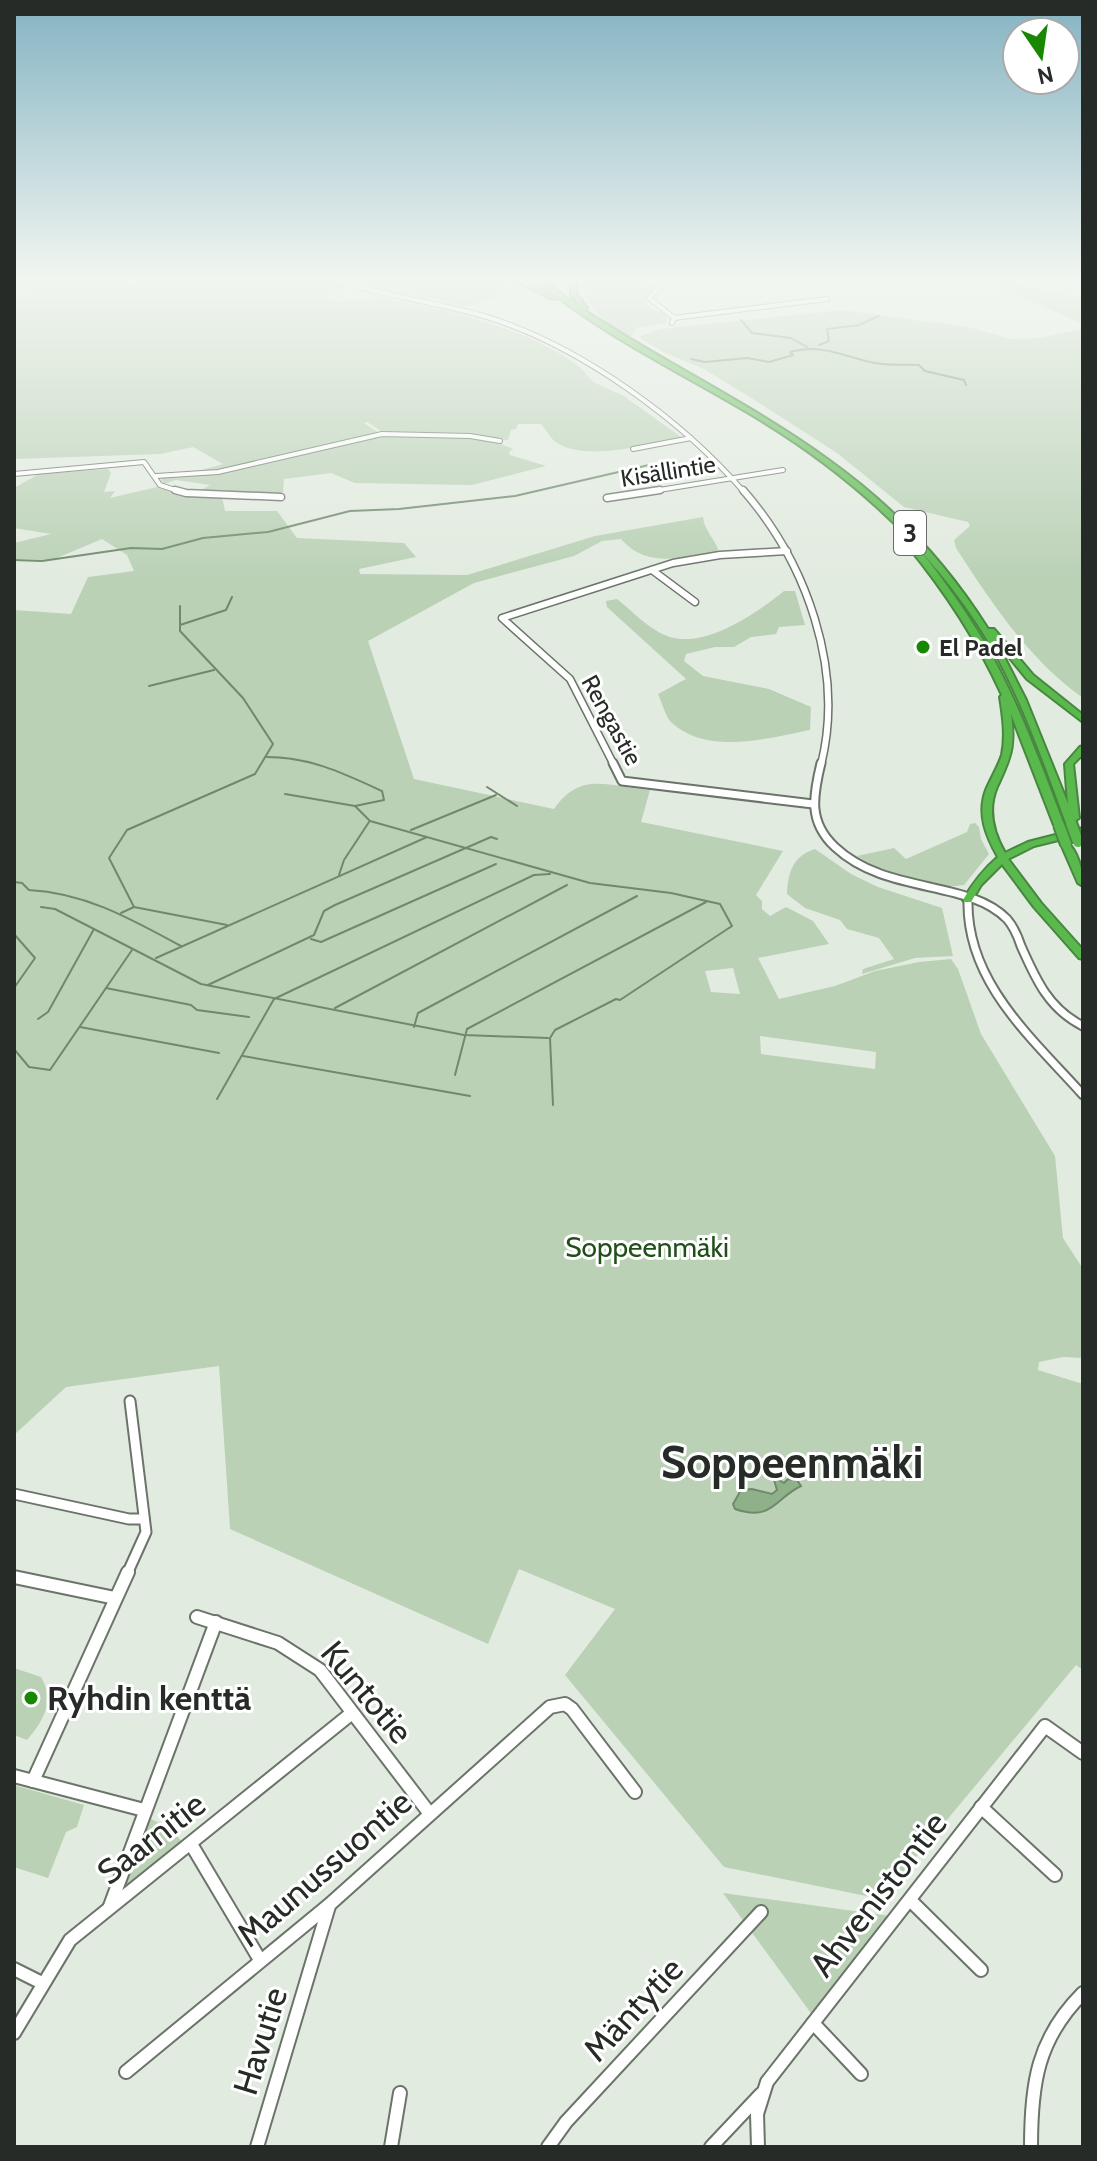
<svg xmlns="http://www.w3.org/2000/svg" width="1097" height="2161" font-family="Cabin,sans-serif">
  <rect width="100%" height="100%" fill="#e2ebe0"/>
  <g fill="#bad1b6" fill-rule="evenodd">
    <path d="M 14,279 L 121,279 L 125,285 L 153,281 L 152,279 L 322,279 L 346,287 L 323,298 L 335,302 L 381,297 L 465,315 L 523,335 L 559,353 L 580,367 L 593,382 L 624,396 L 681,437 C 647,444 590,462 557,443 C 551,439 546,430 541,424 L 518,424 L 516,429 L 511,430 L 508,440 L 384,433 L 367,422 L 364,423 L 379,433 L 216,471 L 194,472 L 223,464 L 193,447 L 160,454 L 14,459 L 14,297 L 31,295 L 14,288 Z"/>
    <path d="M 344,279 L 494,279 L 516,289 L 469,307 Z"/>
    <path d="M 582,279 L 617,279 L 656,285 L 644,300 L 654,311 L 666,312 L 667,323 L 637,328 L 632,336 L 627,336 C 605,324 583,305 582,279 Z"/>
    <path d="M 981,279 L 998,279 L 1083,299 L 1083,324 Z"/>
    <path d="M 842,310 L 968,327 L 1011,339 L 1040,338 L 1083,329 L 1083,698 C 1029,660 991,602 956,548 L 954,540 L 970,526 L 968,522 L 904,507 L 837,453 L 761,404 L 704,369 L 663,352 L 639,337 L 659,329 Z"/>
    <path d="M 382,435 C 424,436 475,431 513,449 L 509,452 L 510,455 L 546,466 L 472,485 L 355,483 L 331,473 L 284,479 L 283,492 L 273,495 L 196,493 L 210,485 L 176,480 L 164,484 L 160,477 L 217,474 Z"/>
    <path d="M 108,469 L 111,473 L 104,492 L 115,491 L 110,498 L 157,487 L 189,497 L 222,497 L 225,511 L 277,511 L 297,538 L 404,543 L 416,557 L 359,569 L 360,574 L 467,575 L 595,536 L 703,517 C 704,531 716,539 719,553 C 683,556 648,570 621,539 L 602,541 L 574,556 L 474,583 L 368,641 L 414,779 L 554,809 C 581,770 609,787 650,790 L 641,822 L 783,851 L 756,895 L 762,901 L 762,909 L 770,916 L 786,907 L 813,921 L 829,944 L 758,958 L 779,999 L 835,986 L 875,971 L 919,962 L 951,959 L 958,969 L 981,1034 L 1055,1156 L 1063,1238 L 1083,1269 L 1083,1358 L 1063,1357 L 1039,1362 L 1038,1370 L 1083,1384 L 1083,1670 L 1076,1665 L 881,1899 L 724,1867 L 565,1675 L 615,1609 L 519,1569 L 488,1644 L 230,1529 L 219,1366 L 66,1387 L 14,1435 L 14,610 L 71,614 L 88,577 L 134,571 L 127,555 L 102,539 L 52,560 L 14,559 L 14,543 L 51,534 L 14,528 L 14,488 L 39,474 ZM 733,968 L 740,994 L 711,992 L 705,971 ZM 760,1036 L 876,1052 L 875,1069 L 761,1054 Z"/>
    <path d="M 784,591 L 795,591 L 805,625 L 779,627 L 776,634 L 751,637 L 734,647 L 715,647 L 686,654 L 684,661 L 703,676 L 769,689 L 811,707 L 810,730 C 769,738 707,756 671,722 C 665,716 662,702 658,694 L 686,679 L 607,607 L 606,601 L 617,599 C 632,611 649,629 667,636 C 704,650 757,613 784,591 Z"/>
    <path d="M 975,823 L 979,827 L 981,839 L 989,854 L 964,885 C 927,891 889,875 857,856 L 894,848 L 906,859 L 967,832 L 970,824 Z"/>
    <path d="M 815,849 L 851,874 L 878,887 L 942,908 L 953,956 L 915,958 L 862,974 L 863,969 L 894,959 L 879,938 L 847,929 L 840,920 L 805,908 L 787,894 C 788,872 793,856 815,849 Z"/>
    <path d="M 14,1668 L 41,1677 C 55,1701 44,1720 27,1740 L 14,1735 Z"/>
    <path d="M 14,1785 L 84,1805 L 77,1827 L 66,1832 L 48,1878 L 14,1867 Z"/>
    <path d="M 148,1818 L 169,1827 L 184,1844 L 120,1893 Z"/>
    <path d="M 723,1893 L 890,1916 L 813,2016 Z"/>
  </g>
  <path fill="#8fb18a" stroke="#70896c" stroke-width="2" d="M 777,1479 L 784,1483 L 788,1479 L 797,1480 L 801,1486 C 775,1498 773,1522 735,1509 L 733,1504 L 741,1490 L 752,1489 L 772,1494 L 777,1490 L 774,1480 Z"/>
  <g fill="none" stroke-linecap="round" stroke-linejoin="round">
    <g stroke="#70896c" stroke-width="2">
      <path d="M 741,320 L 752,333 L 791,338 L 807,347"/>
      <path d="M 819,345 L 829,341 L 827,329 L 859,325 L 879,316"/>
      <path d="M 691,359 L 705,362 L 747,358 L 769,362 L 793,355 L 790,352 C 823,343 844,357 875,363 C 890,366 904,364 919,365 L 925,371 L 964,380 L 966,385"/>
      <path d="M 14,560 L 42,561 L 131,548 L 162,549 L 203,538 L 268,532 L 350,511 L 399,509 L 515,496 L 653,464"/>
      <path d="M 180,606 L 180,624"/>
      <path d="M 149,686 L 214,670"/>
      <path d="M 267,757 C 310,757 343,773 382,791 L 384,800 L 355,806"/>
      <path d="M 487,787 L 517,806"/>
      <path d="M 285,794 L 355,806 L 370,821 L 590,883 L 671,893 L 720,904 L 732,926 L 620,1000 L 616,999 L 555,1030 L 550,1038 L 553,1105"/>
      <path d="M 411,830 L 496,795"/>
      <path d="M 339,875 L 344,860 L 369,822"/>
      <path d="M 14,882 L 22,883 L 29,890 C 86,893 131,919 181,946"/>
      <path d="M 41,907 L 55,909 L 201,984 L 464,1035 L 548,1038"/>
      <path d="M 134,907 L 109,858 L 127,830 L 255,774 L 273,744 L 243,698 L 180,631 L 180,625 L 226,610 L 232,597"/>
      <path d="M 121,913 L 134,907 L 227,925"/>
      <path d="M 14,934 L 35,958 L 14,988"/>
      <path d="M 311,939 L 321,942 L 496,864"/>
      <path d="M 156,958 L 427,837"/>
      <path d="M 208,985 L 314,935 L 324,911 L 335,905 L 491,837 L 497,839"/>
      <path d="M 106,988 L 191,1005 L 197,1010 L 249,1017"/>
      <path d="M 335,1008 L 567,885"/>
      <path d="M 38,1019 L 48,1012 L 94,929"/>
      <path d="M 80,1027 L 219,1053"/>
      <path d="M 414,1027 L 418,1013 L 637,896"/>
      <path d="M 14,1049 L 29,1067 L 50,1070 L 132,950"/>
      <path d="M 243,1056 L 470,1096"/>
      <path d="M 455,1075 L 467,1029 L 706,902"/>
      <path d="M 217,1099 L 274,999 L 534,875 L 550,874"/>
    </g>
    <defs>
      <g id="minor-far4">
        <path d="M 332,279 C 383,296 436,302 487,317 C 580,346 681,419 744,492"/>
        <path d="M 668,279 L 649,298 L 674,318 L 672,323"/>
        <path d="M 674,318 L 827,299"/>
        <path d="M 633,449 L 691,438"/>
        <path d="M 14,474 L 144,462 L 160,485 L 181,492"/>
        <path d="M 156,476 L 218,472 L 382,434 L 470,436 L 500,441"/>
        <path d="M 647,492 L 783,470"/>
      </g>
      <g id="minor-far3">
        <path d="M 175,490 L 186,493 L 281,497"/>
        <path d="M 743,490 C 806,562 845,669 821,765"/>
        <path d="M 607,498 L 660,490"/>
        <path d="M 652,570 L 695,602"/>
        <path d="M 614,765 L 570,679 L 502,618 L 673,563 L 720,555 L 787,551"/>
      </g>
      <g id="minor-far2">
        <path d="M 613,763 L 622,781 L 813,804"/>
        <path d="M 821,763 C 813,796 808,822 835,847 C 886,895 968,879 1007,919 C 1014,927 1018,937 1021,946 C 1036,980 1049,1009 1083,1026"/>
        <path d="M 968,900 C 966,982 1032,1038 1083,1095"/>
      </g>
      <g id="minor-far1">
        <path d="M 14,1494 L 129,1519 L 144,1519"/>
        <path d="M 127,1574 L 146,1532 L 130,1401"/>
      </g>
      <g id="minor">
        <path d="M 14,1577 L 115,1598"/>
        <path d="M 197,1617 L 278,1643 L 320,1670 L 430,1814"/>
        <path d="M 14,1776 L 144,1810"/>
        <path d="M 33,1781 L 128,1572"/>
        <path d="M 981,1807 L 1055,1875"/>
        <path d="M 191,1844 L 260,1960"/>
        <path d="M 911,1901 L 981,1970"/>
        <path d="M 110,1906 L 216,1622"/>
        <path d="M 14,1969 L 42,1983"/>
        <path d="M 813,2023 L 861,2074"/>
        <path d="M 14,2033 L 70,1940 L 352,1713"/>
        <path d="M 126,2072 L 329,1905 L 550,1707 L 565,1704 L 572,1709 L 635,1792"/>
        <path d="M 257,2147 L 329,1906"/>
        <path d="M 391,2147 L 400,2093"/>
        <path d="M 548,2147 L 566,2122 L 761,1912"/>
        <path d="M 711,2147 L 761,2094"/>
        <path d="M 758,2147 L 757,2114 L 767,2082 L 1045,1726 L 1083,1753"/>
        <path d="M 1031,2147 C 1031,2084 1037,2039 1083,1993"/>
      </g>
      <g id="highway">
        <path d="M 512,279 L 519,279 L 557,298 L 552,299 Z"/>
        <path d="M 535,279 L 541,279 L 581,308 L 571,294 L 571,279 L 576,279 L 577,294 L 587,308 L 584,310 C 664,363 752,404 830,461 C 893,506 947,564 988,629 L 994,629 L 1033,675 L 1083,715 L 1083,722 L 1027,679 L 996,641 L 1026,700 L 1068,804 L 1065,764 L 1080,747 L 1083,746 L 1083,754 L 1073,764 L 1079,818 L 1075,821 L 1074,825 L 1068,825 L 1066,823 C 1044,763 1022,700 990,644 C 933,549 851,475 757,418 C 684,374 599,334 535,279 Z"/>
        <path d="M 906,540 L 912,540 C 938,572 962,605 983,640 C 1017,698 1040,762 1064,825 L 1059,828 L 1054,825 L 1011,714 C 1013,729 1014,744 1009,758 C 1006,768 1001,778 997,787 C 987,810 993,832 1005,853 L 1028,842 L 1083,828 L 1083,834 L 1034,846 L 1008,859 L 1041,903 L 1083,950 L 1083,959 L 1079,958 L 1034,907 L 1002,864 L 981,885 L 971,902 L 965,902 L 963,900 C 973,883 983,870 998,857 C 986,836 977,814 986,790 C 991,778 998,767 1002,755 C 1006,736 1003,716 1000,697 L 1002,695 C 977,640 945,591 906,544 Z"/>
        <path d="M 1066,841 C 1078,851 1083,871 1083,886 L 1078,883 L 1061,844 Z"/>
      </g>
    </defs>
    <use href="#minor-far4" stroke="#6b736a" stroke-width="6"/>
    <use href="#minor-far3" stroke="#6b736a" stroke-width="9"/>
    <use href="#minor-far2" stroke="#6b736a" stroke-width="11"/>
    <use href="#minor-far1" stroke="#6b736a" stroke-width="13"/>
    <use href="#minor" stroke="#6b736a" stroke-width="16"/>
    <use href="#highway" stroke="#488740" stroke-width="4"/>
    <use href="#minor-far4" stroke="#fff" stroke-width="4"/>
    <use href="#minor-far3" stroke="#fff" stroke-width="6"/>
    <use href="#minor-far2" stroke="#fff" stroke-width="7"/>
    <use href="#minor-far1" stroke="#fff" stroke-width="9"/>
    <use href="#minor" stroke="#fff" stroke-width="12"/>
    <use href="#highway" fill="#5ab94d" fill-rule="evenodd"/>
    <defs>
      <g id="highway-bridge">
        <path d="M 1071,823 L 1078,842"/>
        <path d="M 1059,825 L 1066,844"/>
      </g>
    </defs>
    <use href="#highway-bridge" stroke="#488740" stroke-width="14" stroke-linecap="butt"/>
    <use href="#highway-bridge" stroke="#5ab94d" stroke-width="10"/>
  </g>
  <linearGradient id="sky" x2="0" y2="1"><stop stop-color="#84b3c2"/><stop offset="0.48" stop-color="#f2f6f1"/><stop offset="1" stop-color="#f2f6f1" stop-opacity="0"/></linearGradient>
  <rect width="1097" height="581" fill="url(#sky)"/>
  <g fill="#188701" stroke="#fff" stroke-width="3">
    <circle cx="923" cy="647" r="8"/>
    <circle cx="31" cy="1698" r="8"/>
  </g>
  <g text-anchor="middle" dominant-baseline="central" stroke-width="6" stroke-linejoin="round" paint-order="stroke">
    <g font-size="24" fill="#272b27" stroke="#fff">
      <text transform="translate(668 471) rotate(-9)">Kisällintie</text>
      <text transform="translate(612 720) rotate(61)">Rengastie</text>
    </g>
    <g font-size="24" font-weight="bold" fill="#272b27" stroke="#fff" text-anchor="start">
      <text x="939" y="647">El Padel</text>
    </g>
    <rect fill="#fff" stroke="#686b68" stroke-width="2" x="894" y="511" width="32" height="44" rx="6"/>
    <g font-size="26" font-weight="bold" fill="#272b27">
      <text x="910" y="533">3</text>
    </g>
    <g font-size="28" fill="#204f1a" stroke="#fff">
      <text x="647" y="1247">Soppeenmäki</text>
    </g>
    <g font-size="34" fill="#272b27" stroke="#fff">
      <text transform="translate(367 1692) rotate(50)">Kuntotie</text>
      <text transform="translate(151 1838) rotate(-38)">Saarnitie</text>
      <text transform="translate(324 1868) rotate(-41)">Maunussuontie</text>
      <text transform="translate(878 1894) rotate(-52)">Ahvenistontie</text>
      <text transform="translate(633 2009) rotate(-47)">Mäntytie</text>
      <text transform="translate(260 2041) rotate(-73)">Havutie</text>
    </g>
    <g font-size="34" font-weight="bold" fill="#272b27" stroke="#fff" text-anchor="start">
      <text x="47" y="1698">Ryhdin kenttä</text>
    </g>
    <g font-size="44" font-weight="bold" fill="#272b27" stroke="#fff">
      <text x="792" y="1462">Soppeenmäki</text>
    </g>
  </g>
  <rect width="1097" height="2161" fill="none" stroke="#272b27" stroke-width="32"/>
  <g transform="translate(1041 56) rotate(167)"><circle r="38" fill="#ffffff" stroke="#a9aaa9" stroke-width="2"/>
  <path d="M0-6L14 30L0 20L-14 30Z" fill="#188701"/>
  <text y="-12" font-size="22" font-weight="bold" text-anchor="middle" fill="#272b27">N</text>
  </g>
</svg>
